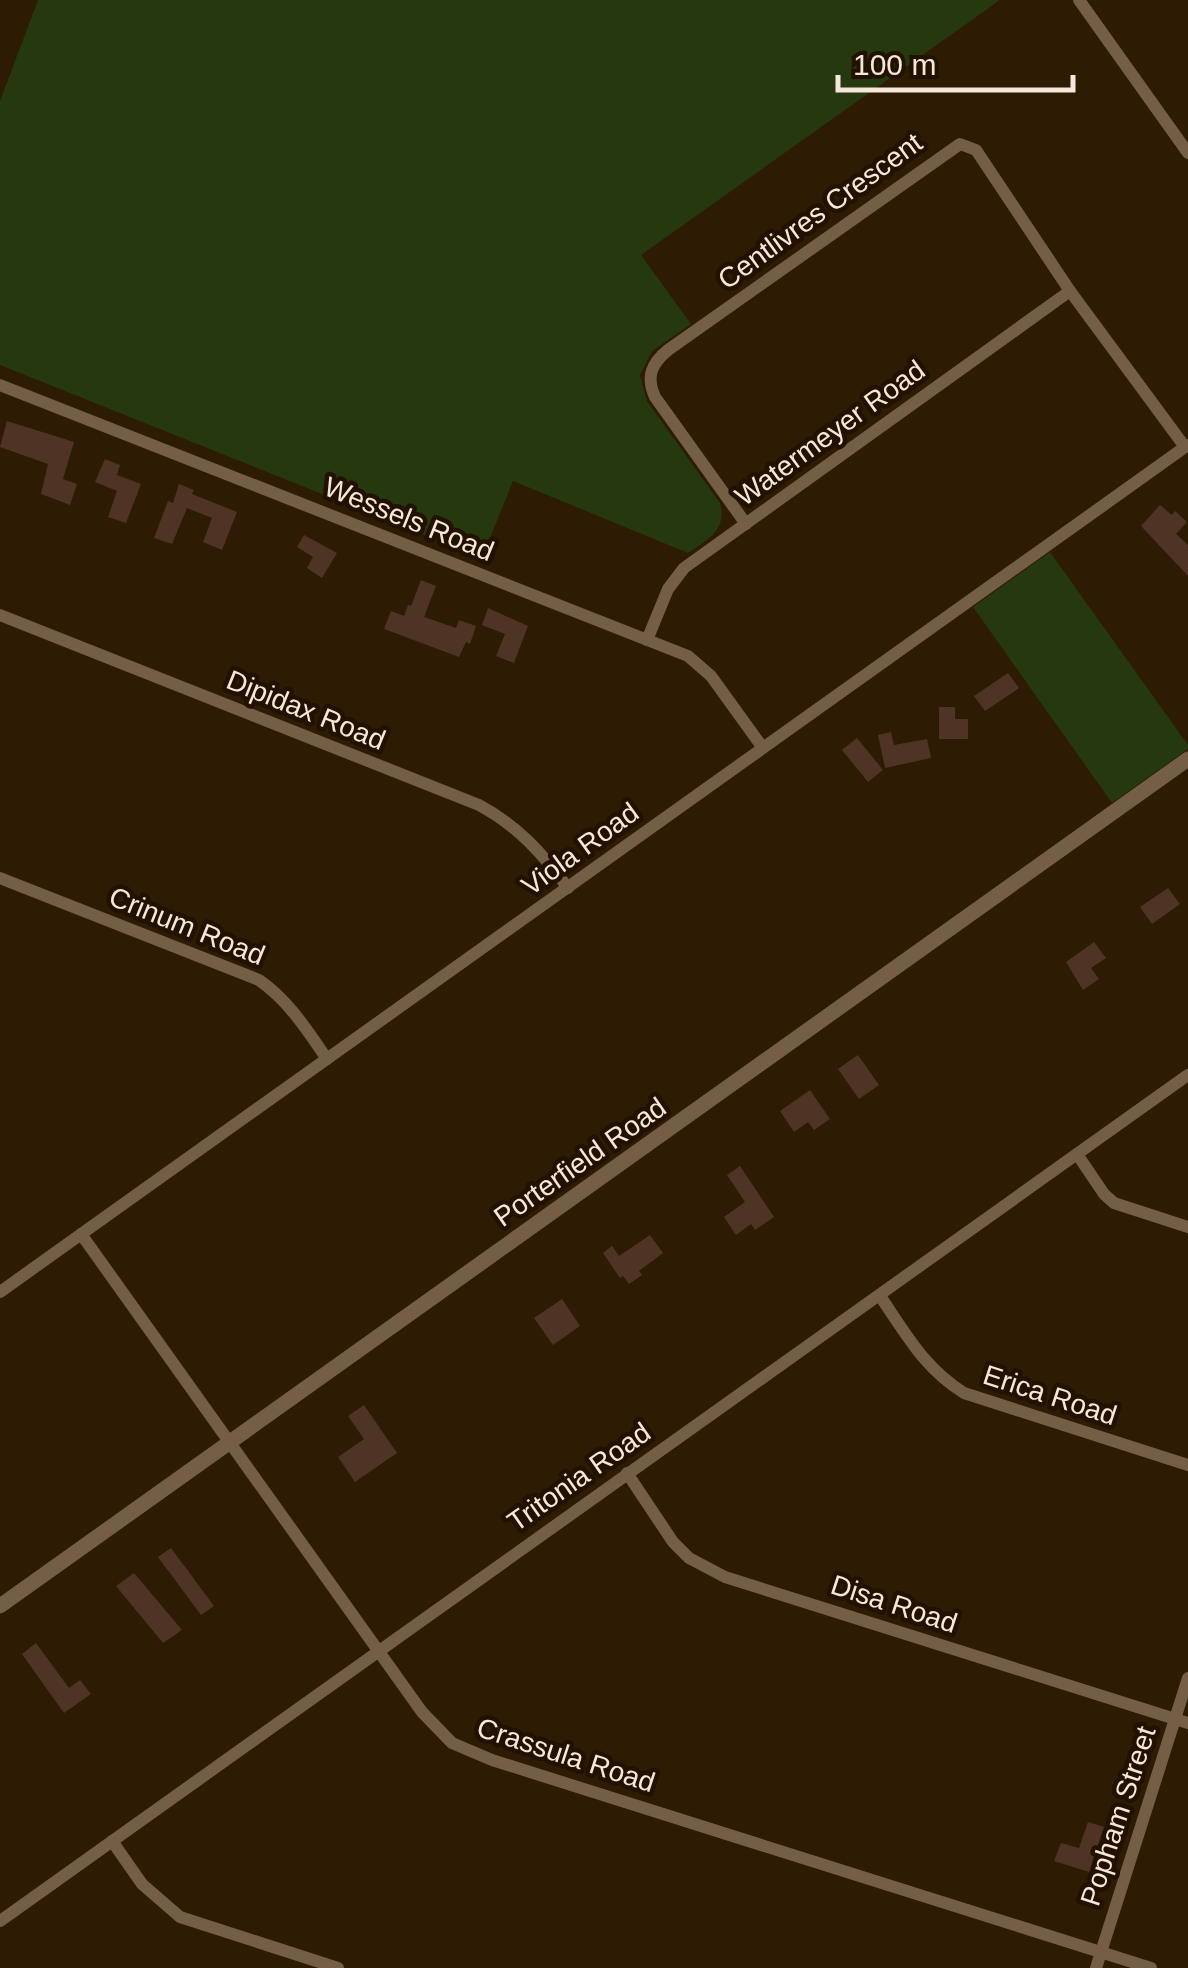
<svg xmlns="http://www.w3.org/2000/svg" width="1188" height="1968" font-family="Helvetica,sans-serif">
  <rect width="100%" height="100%" fill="#2d1b03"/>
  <g fill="#25380e">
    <path d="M 38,0 L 1000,0 L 641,255 L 691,324 L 652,351 L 640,375 L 647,401 L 720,503 C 727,530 709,539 688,553 L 513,481 L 482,558 L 0,365 L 0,101 Z"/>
    <path d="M 1050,552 L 1188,745 L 1188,749 L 1112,803 L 973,607 Z"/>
  </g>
  <g fill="#4f3425">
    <path d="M 7,421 L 74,442 L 63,479 L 77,484 L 70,505 L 41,494 L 48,464 L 0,447 Z"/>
    <path d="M 105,459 L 120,465 L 117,475 L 141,484 L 126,523 L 108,517 L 117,491 L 95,482 Z"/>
    <path d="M 179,484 L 194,490 L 192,494 L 237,512 L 222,550 L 203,542 L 212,518 L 187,508 L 172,544 L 154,538 L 168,501 L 173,503 Z"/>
    <path d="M 1160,505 L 1172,515 L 1175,511 L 1187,522 L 1176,534 L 1188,545 L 1188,576 L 1141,526 Z"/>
    <path d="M 304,535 L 337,553 L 322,578 L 307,568 L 313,557 L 297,547 Z"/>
    <path d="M 421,580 L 436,586 L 424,617 L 456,628 L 459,620 L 476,626 L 470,644 L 466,642 L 459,657 L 384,629 L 391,611 L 404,616 L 408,605 L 411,606 Z"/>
    <path d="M 488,608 L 528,626 L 514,663 L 496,656 L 505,634 L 482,625 Z"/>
    <path d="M 1008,673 L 1019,688 L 985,711 L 974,696 Z"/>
    <path d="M 939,707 L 955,707 L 955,719 L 968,719 L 968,739 L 939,739 Z"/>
    <path d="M 891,732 L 894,745 L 927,739 L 931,758 L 885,768 L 878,735 Z"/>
    <path d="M 857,738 L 883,770 L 868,782 L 842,750 Z"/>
    <path d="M 1168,888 L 1180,904 L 1152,924 L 1140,907 Z"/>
    <path d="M 1094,942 L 1106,958 L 1091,968 L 1099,979 L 1083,990 L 1066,962 Z"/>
    <path d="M 858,1055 L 879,1085 L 859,1099 L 838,1069 Z"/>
    <path d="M 810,1090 L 830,1119 L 814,1130 L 808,1122 L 794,1132 L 780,1111 Z"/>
    <path d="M 740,1166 L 774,1217 L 755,1230 L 751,1224 L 736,1235 L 724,1217 L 745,1202 L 727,1175 Z"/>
    <path d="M 650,1235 L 663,1253 L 639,1271 L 642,1275 L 629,1284 L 623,1276 L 620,1278 L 603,1253 L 612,1246 L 619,1256 Z"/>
    <path d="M 562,1299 L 580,1326 L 553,1345 L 534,1318 Z"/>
    <path d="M 364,1405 L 397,1453 L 355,1482 L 338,1457 L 364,1439 L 348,1416 Z"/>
    <path d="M 171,1548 L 214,1606 L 201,1615 L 158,1557 Z"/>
    <path d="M 134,1573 L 182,1630 L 163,1643 L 116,1586 Z"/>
    <path d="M 36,1643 L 69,1688 L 80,1680 L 91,1694 L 64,1713 L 22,1654 Z"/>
    <path d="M 1088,1822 L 1104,1827 L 1089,1872 L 1054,1861 L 1061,1843 L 1079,1848 Z"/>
  </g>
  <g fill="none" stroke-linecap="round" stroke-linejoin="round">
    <g stroke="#745e45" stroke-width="12">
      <path d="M 1079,0 L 1188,153"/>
      <path d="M 0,385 L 688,656 L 711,676 L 763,748"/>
      <path d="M 746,524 L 655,397 C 646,377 651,364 668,350 L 960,144 L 976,150 L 1070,291 L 1185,447"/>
      <path d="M 0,615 L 479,805 C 518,826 542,853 568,888"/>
      <path d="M 647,640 L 668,589 L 684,568 L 1070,291"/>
      <path d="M 0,878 L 259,980 C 289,1001 307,1030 327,1059"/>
      <path d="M 1077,1154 L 1104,1194 L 1114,1203 L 1188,1227"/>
      <path d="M 81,1234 L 422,1712 L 452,1743 L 492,1760 L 1151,1968"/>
      <path d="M 0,1292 L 1188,445"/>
      <path d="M 880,1296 C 906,1334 924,1368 964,1393 L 1188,1465"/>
      <path d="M 627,1473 L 673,1542 L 689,1558 L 725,1577 L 1188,1723"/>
      <path d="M 112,1841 L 142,1884 L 180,1917 L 338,1968"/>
      <path d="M 0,1921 L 1188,1075"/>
      <path d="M 1096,1968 L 1188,1678"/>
    </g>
    <path stroke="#745e45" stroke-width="15" d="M 0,1606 L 1188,759"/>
  </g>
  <g text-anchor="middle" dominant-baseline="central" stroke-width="9" stroke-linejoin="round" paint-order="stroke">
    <g font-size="28" fill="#f5e8da" stroke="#231100">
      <text transform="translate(820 211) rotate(-36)">Centlivres Crescent</text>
      <text transform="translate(830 433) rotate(-36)">Watermeyer Road</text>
      <text transform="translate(409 519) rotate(22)">Wessels Road</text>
      <text transform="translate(306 710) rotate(22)">Dipidax Road</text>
      <text transform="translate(580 849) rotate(-36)">Viola Road</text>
      <text transform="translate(187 926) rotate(22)">Crinum Road</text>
      <text transform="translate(580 1162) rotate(-35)">Porterfield Road</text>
      <text transform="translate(1050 1395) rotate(18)">Erica Road</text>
      <text transform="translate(579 1477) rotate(-35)">Tritonia Road</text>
      <text transform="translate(894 1604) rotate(18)">Disa Road</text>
      <text transform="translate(566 1755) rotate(18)">Crassula Road</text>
      <text transform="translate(1118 1816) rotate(-72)">Popham Street</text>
    </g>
  </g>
  <path d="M838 75v15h235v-15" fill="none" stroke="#f5e8da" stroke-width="5"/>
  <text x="853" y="75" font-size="30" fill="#f5e8da" stroke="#231100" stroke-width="8" paint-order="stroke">100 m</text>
</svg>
